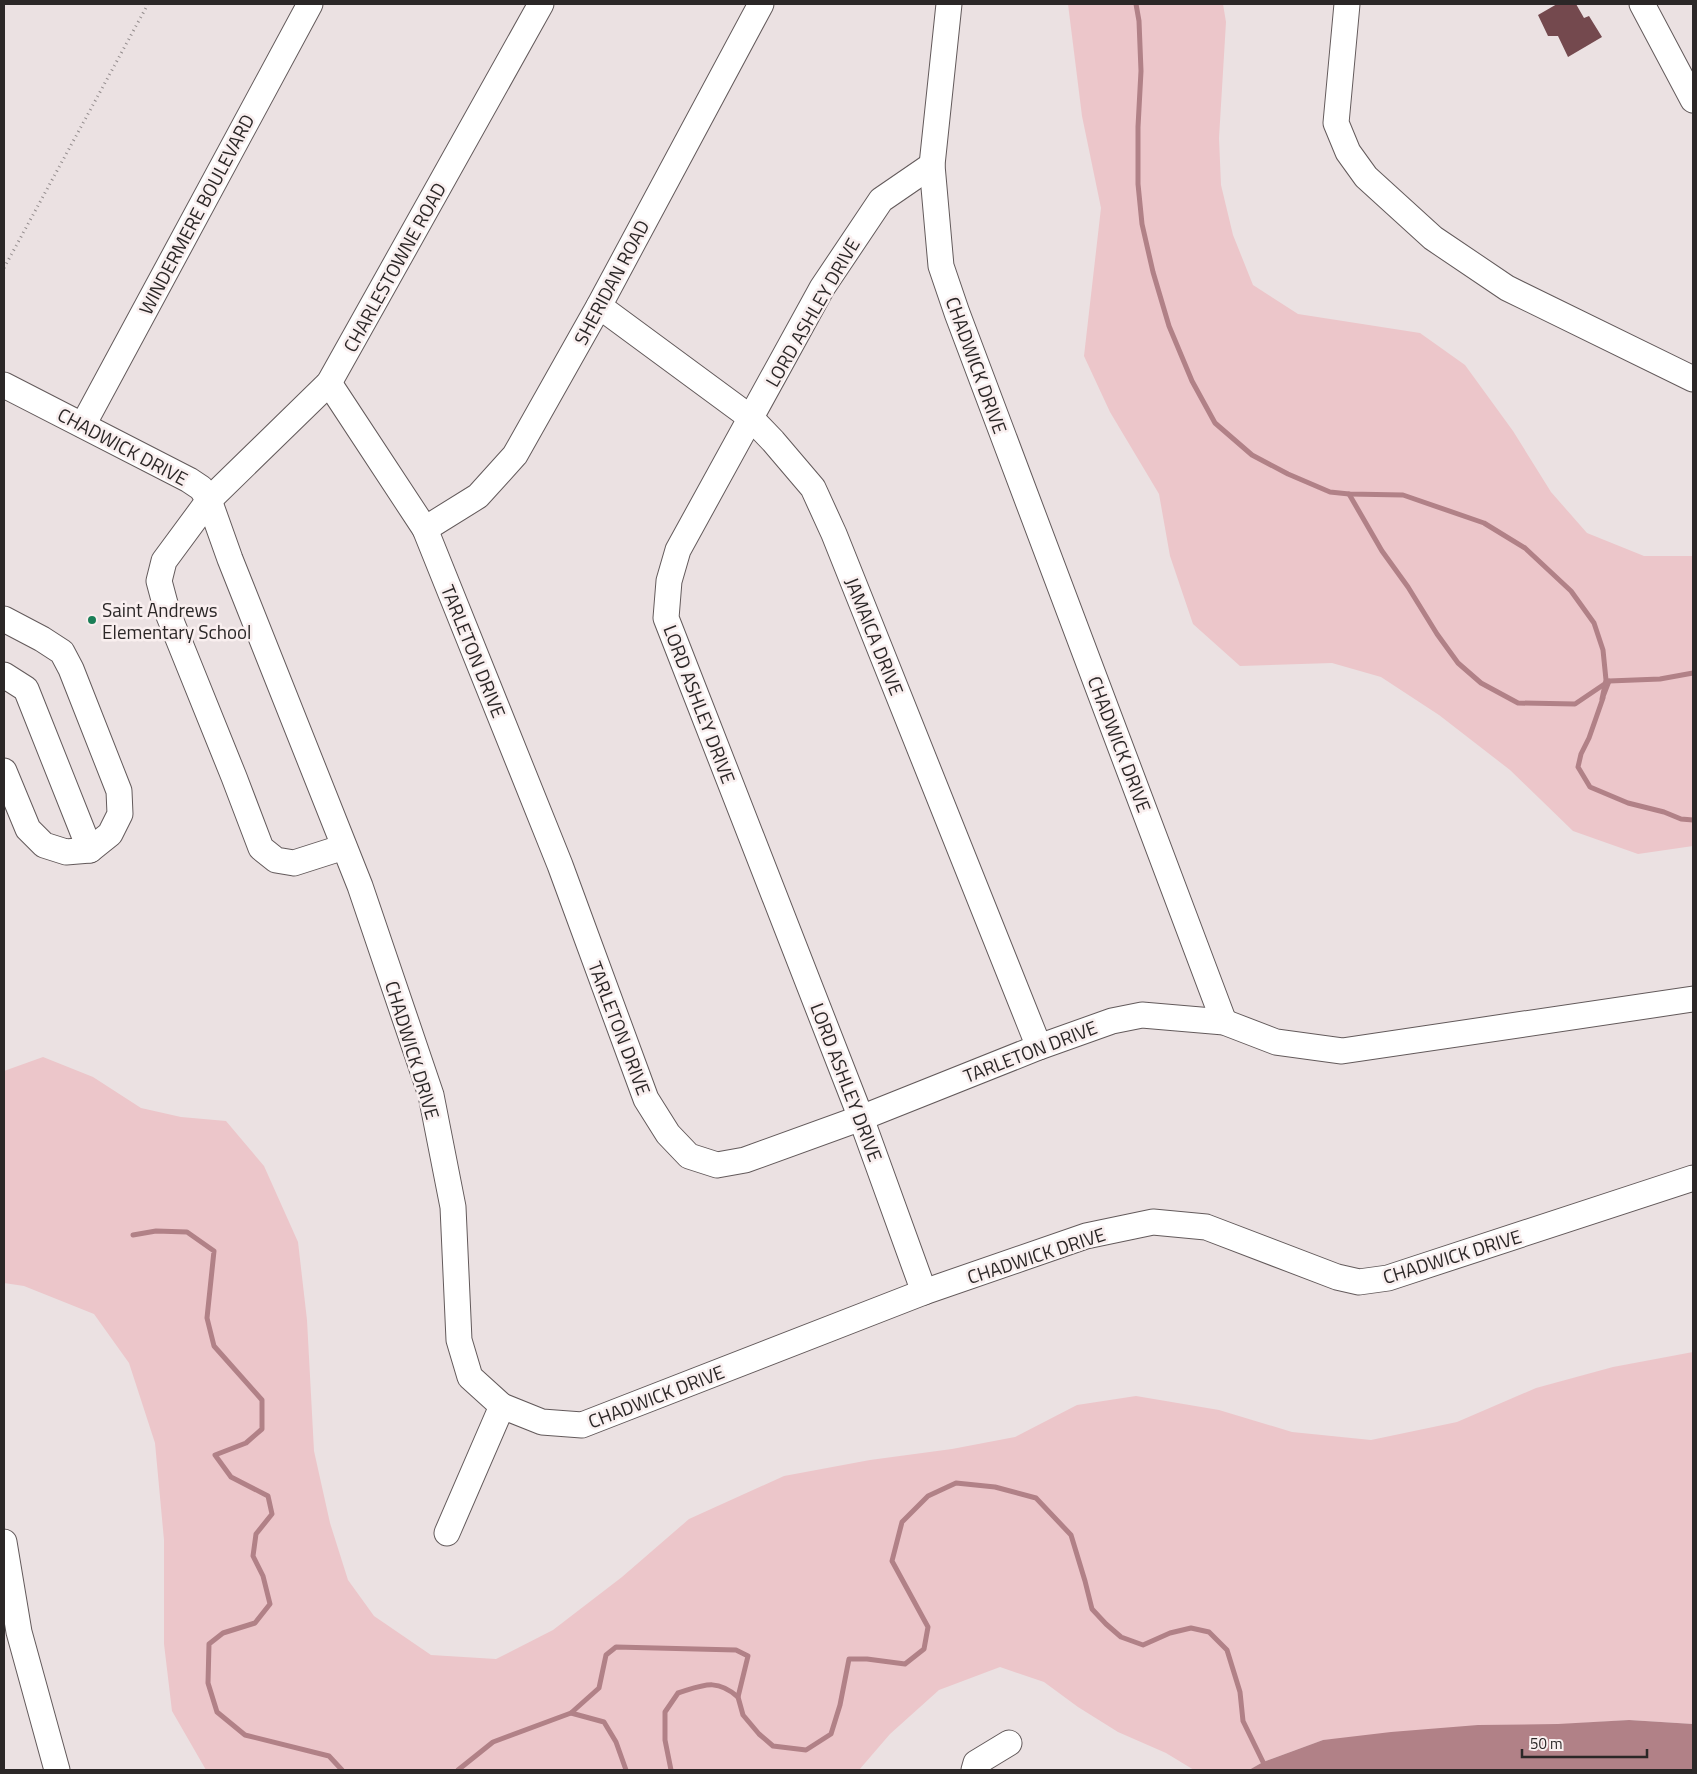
<svg xmlns="http://www.w3.org/2000/svg" width="1697" height="1774" font-family="'Titillium Web',sans-serif">
  <rect width="100%" height="100%" fill="#ebe1e2"/>
  <g fill="#ecc6ca">
    <path d="M 1068,4 L 1223,4 L 1226,22 L 1219,138 L 1221,185 L 1233,235 L 1253,285 L 1298,314 L 1420,333 L 1465,365 L 1513,431 L 1551,492 L 1587,533 L 1644,556 L 1693,556 L 1693,846 L 1638,854 L 1573,831 L 1510,770 L 1439,715 L 1381,677 L 1332,663 L 1240,666 L 1193,624 L 1170,556 L 1159,494 L 1110,412 L 1084,356 L 1101,208 L 1082,116 Z"/>
    <path d="M 43,1057 L 93,1077 L 141,1108 L 181,1117 L 226,1121 L 264,1166 L 298,1242 L 307,1320 L 314,1451 L 330,1523 L 348,1580 L 374,1616 L 431,1655 L 496,1659 L 553,1630 L 622,1577 L 689,1519 L 784,1476 L 870,1460 L 952,1449 L 1015,1437 L 1077,1405 L 1136,1396 L 1219,1410 L 1292,1432 L 1371,1440 L 1457,1422 L 1536,1388 L 1613,1367 L 1693,1352 L 1693,1724 L 1629,1720 L 1323,1740 L 1263,1762 L 1249,1770 L 1194,1770 L 1166,1753 L 1118,1732 L 1078,1707 L 1044,1682 L 1000,1667 L 939,1690 L 890,1734 L 859,1770 L 206,1770 L 172,1711 L 164,1644 L 164,1540 L 155,1443 L 129,1363 L 94,1314 L 24,1286 L 4,1283 L 4,1071 Z"/>
  </g>
  <path fill="#b18187" d="M 1629,1720 L 1693,1724 L 1693,1770 L 1249,1770 L 1263,1762 L 1323,1740 L 1391,1732 L 1478,1725 L 1558,1724 Z"/>
  <g fill="none" stroke-linecap="round" stroke-linejoin="round">
    <g stroke="#b18187" stroke-width="5">
      <path d="M 1136,4 L 1139,21 L 1141,71 L 1138,127 L 1138,184 L 1142,224 L 1153,272 L 1169,326 L 1192,381 L 1215,423 L 1252,455 L 1288,474 L 1330,492 L 1349,494 L 1403,495 L 1484,523 L 1525,548 L 1571,591 L 1594,623 L 1603,650 L 1606,680 L 1602,699 L 1609,681"/>
      <path d="M 1349,494 L 1382,551 L 1408,587 L 1437,634 L 1458,663 L 1481,683 L 1518,703 L 1575,704 L 1609,681 L 1660,679 L 1693,673"/>
      <path d="M 1603,698 L 1589,738 L 1581,754 L 1578,767 L 1590,787 L 1628,803 L 1664,812 L 1681,819 L 1693,820"/>
      <path d="M 133,1235 L 156,1231 L 187,1232 L 214,1251 L 207,1318 L 214,1346 L 262,1400 L 262,1429 L 246,1443 L 215,1455 L 231,1477 L 268,1496 L 272,1514 L 256,1534 L 253,1556 L 263,1576 L 270,1604 L 255,1623 L 223,1633 L 209,1644 L 208,1683 L 217,1712 L 245,1735 L 329,1756 L 342,1770"/>
      <path d="M 571,1713 L 604,1722 L 616,1742 L 626,1770"/>
      <path d="M 458,1770 L 493,1742 L 571,1713 L 599,1688 L 606,1655 L 616,1647 L 736,1650 L 748,1656 L 738,1697 L 743,1715 L 759,1734 L 773,1746 L 806,1750 L 831,1734 L 840,1705 L 849,1659 L 867,1659 L 905,1664 L 924,1649 L 928,1627 L 892,1561 L 902,1522 L 928,1496 L 956,1483 L 995,1487 L 1036,1498 L 1071,1535 L 1085,1581 L 1092,1609 L 1106,1624 L 1121,1637 L 1143,1645 L 1170,1633 L 1191,1628 L 1209,1632 L 1227,1650 L 1240,1692 L 1243,1721 L 1263,1762"/>
      <path d="M 671,1770 L 665,1740 L 665,1712 L 678,1693 C 704,1685 716,1678 738,1697"/>
    </g>
  </g>
  <path fill="#74494e" d="M 1557,4 L 1576,4 L 1584,18 L 1589,16 L 1602,37 L 1568,57 L 1558,36 L 1548,36 L 1538,15 Z"/>
  <g fill="none" stroke-linecap="round" stroke-linejoin="round">
    <defs>
      <g id="minor">
        <path d="M 949,4 L 932,165 L 941,266 L 957,313 L 1224,1022"/>
        <path d="M 1347,4 L 1336,123 L 1348,152 L 1366,177 L 1433,238 L 1507,288 L 1693,379"/>
        <path d="M 1642,4 L 1693,100"/>
        <path d="M 599,306 L 751,418 L 773,441 L 813,488 L 834,534 L 1039,1047"/>
        <path d="M 329,383 L 425,529 L 560,865 L 646,1099 L 668,1134 L 689,1156 L 717,1165 L 745,1160 L 861,1118 L 1039,1047 L 1112,1021 L 1142,1015 L 1224,1022 L 1276,1042 L 1342,1051 L 1693,999"/>
        <path d="M 4,385 L 189,480 L 201,488 L 209,500 L 230,559 L 360,886 L 431,1095 L 453,1207 L 459,1340 L 470,1377 L 502,1406 L 542,1422 L 582,1425 L 924,1292 L 1086,1236 L 1153,1222 L 1206,1227 L 1337,1277 L 1359,1282 L 1388,1278 L 1693,1178"/>
        <path d="M 83,425 L 310,4"/>
        <path d="M 425,529 L 478,496 L 515,455 L 599,306 L 761,4"/>
        <path d="M 4,619 L 42,639 L 62,652 L 71,669 L 119,791 L 120,814 L 110,834 L 90,850 L 66,852 L 44,845 L 28,829 L 4,771"/>
        <path d="M 4,675 L 26,689 L 90,850"/>
        <path d="M 344,847 L 294,863 L 276,860 L 261,848 L 234,777 L 167,611 L 159,581 L 164,561 L 209,500 L 329,383 L 541,4"/>
        <path d="M 924,1292 L 861,1118 L 666,618 L 669,581 L 678,550 L 822,288 L 881,200 L 932,165"/>
        <path d="M 447,1533 L 502,1406"/>
        <path d="M 4,1542 L 19,1632 L 57,1770"/>
        <path d="M 974,1770 L 976,1763 L 1009,1743"/>
      </g>
    </defs>
    <use href="#minor" stroke="#635a5b" stroke-width="27"/>
    <path stroke="#938c8d" stroke-width="3" stroke-dasharray="1 4" stroke-linecap="butt" d="M 4,268 L 148,4"/>
    <use href="#minor" stroke="#fff" stroke-width="25"/>
  </g>
  <circle fill="#1a7e57" stroke="#f9efef" stroke-width="2" cx="92" cy="620" r="5"/>
  <g text-anchor="middle" dominant-baseline="central" stroke-width="5" stroke-linejoin="round" paint-order="stroke">
    <g font-size="19" fill="#2b2727" stroke="#f9efef">
      <text transform="translate(196 214) rotate(-62)">WINDERMERE BOULEVARD</text>
      <text transform="translate(394 267) rotate(-61)">CHARLESTOWNE ROAD</text>
      <text transform="translate(611 282) rotate(-62)">SHERIDAN ROAD</text>
      <text transform="translate(812 312) rotate(-60)">LORD ASHLEY DRIVE</text>
      <text transform="translate(977 365) rotate(70)">CHADWICK DRIVE</text>
      <text transform="translate(123 446) rotate(28)">CHADWICK DRIVE</text>
      <text transform="translate(875 636) rotate(68)">JAMAICA DRIVE</text>
      <text transform="translate(474 651) rotate(68)">TARLETON DRIVE</text>
      <text transform="translate(700 704) rotate(69)">LORD ASHLEY DRIVE</text>
      <text transform="translate(1120 744) rotate(69)">CHADWICK DRIVE</text>
      <text transform="translate(620 1028) rotate(69)">TARLETON DRIVE</text>
      <text transform="translate(413 1050) rotate(73)">CHADWICK DRIVE</text>
      <text transform="translate(1030 1051) rotate(-21)">TARLETON DRIVE</text>
      <text transform="translate(847 1082) rotate(69)">LORD ASHLEY DRIVE</text>
      <text transform="translate(1036 1255) rotate(-18)">CHADWICK DRIVE</text>
      <text transform="translate(1452 1256) rotate(-17)">CHADWICK DRIVE</text>
      <text transform="translate(656 1396) rotate(-21)">CHADWICK DRIVE</text>
    </g>
    <g font-size="19" fill="#2b2727" stroke="#f9efef" text-anchor="start">
      <text x="102" y="609">Saint Andrews<tspan x="102" dy="22">Elementary School</tspan></text>
    </g>
  </g>
  <rect width="1697" height="1774" fill="none" stroke="#2b2727" stroke-width="10"/>
  <path d="M1522 1749v8h125v-8" fill="none" stroke="#2b2727" stroke-width="2.5"/>
  <text x="1530" y="1749" font-size="15" fill="#2b2727" stroke="#f9efef" stroke-width="4" paint-order="stroke">50 m</text>
</svg>
